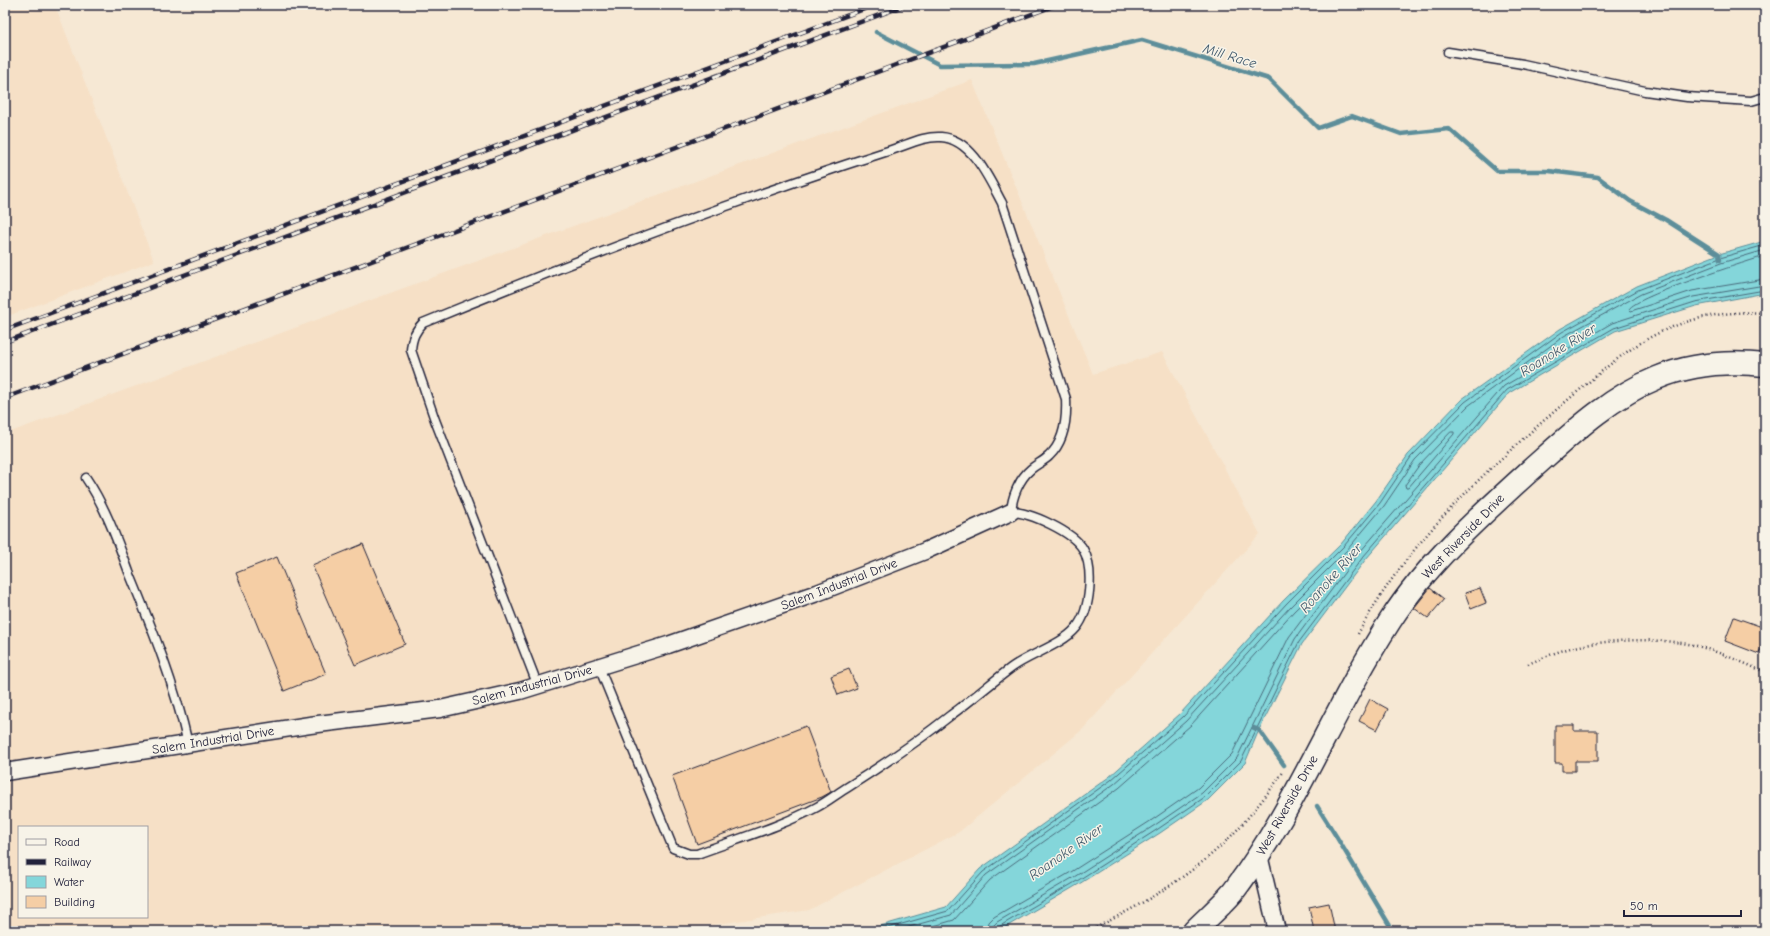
<svg xmlns="http://www.w3.org/2000/svg" width="1770" height="936" font-family="'Comic Neue',sans-serif">
  <rect width="100%" height="100%" fill="#f6e8d4"/>
  <filter id="ink" filterUnits="userSpaceOnUse"><feTurbulence type="fractalNoise" baseFrequency=".025" numOctaves="2"/><feDisplacementMap in="SourceGraphic" scale="8" xChannelSelector="R" yChannelSelector="G"/><feConvolveMatrix kernelMatrix="1 2 1 2 8 2 1 2 1" color-interpolation-filters="sRGB"/></filter>
  <g filter="url(#ink)">
    <g fill="#f6e0c6" fill-rule="evenodd">
      <path d="M 5,5 L 55,5 L 154,261 L 5,317 Z"/>
      <path d="M 972,80 L 1093,374 L 1162,352 L 1260,534 L 1082,730 L 959,832 L 809,910 L 672,931 L 5,931 L 5,434 ZM 19,827 L 147,827 L 147,917 L 19,917 Z"/>
    </g>
    <path fill="#84d6da" stroke="#5d8e9a" d="M 1765,241 L 1765,293 L 1696,306 L 1615,331 L 1509,393 L 1366,559 L 1302,644 L 1259,730 L 1245,763 L 1208,800 L 1160,833 L 1079,884 L 999,931 L 863,931 L 946,907 L 980,869 L 1109,777 L 1180,714 L 1283,601 L 1341,544 L 1376,501 L 1408,455 L 1462,399 L 1560,329 L 1637,286 L 1719,254 Z"/>
    <g fill="none" stroke-linecap="round" stroke-linejoin="round">
      <g stroke="#496a7b" stroke-width="1">
        <path d="M 1765,256 C 1745,262 1637,296 1629,309 L 1631,311 L 1692,291 L 1765,279"/>
        <path d="M 1451,432 L 1454,432 L 1454,434 L 1408,488 L 1406,488 L 1405,485 L 1420,464 Z"/>
        <path d="M 877,931 L 948,911 L 983,872 L 1111,780 L 1183,717 L 1286,604 L 1344,546 L 1380,503 L 1411,457 L 1465,402 L 1562,332 L 1638,290 L 1720,258 L 1765,245"/>
        <path d="M 895,931 L 951,915 L 986,875 L 1114,784 L 1186,721 L 1290,607 L 1347,550 L 1384,506 L 1415,460 L 1468,406 L 1564,336 L 1641,294 L 1721,263 L 1765,250"/>
        <path d="M 917,931 L 954,920 L 990,880 L 1119,788 L 1191,725 L 1294,611 L 1331,575 L 1334,575 L 1334,577 L 1289,637 L 1232,754 L 1198,788 L 1152,820 L 1071,872 L 994,917 L 989,922 L 987,931"/>
        <path d="M 993,931 L 993,926 L 997,922 L 1074,877 L 1155,825 L 1202,793 L 1237,758 L 1295,639 L 1359,553 L 1504,386 L 1612,323 L 1693,297 L 1765,285"/>
        <path d="M 998,931 L 1000,926 L 1077,881 L 1158,829 L 1205,797 L 1241,761 L 1299,642 L 1363,557 L 1507,390 L 1614,328 L 1695,302 L 1765,290"/>
      </g>
      <g stroke="#5d8e9a" stroke-width="4.5">
        <path d="M 876,32 L 940,65 L 1034,64 L 1142,40 L 1269,79 L 1318,128 L 1352,116 L 1401,134 L 1449,129 L 1497,171 L 1549,171 L 1598,177 L 1630,201 L 1666,220 L 1719,254 L 1720,260"/>
        <path d="M 1254,728 L 1259,730 L 1284,765"/>
        <path d="M 1317,806 L 1336,836 L 1393,931"/>
      </g>
    </g>
    <g fill="#f5cea5" stroke="#22223b">
      <path d="M 363,544 L 405,644 L 355,665 L 312,565 Z"/>
      <path d="M 277,557 L 326,674 L 284,691 L 236,573 Z"/>
      <path d="M 1430,588 L 1444,599 L 1428,618 L 1414,608 Z"/>
      <path d="M 1480,588 L 1486,603 L 1471,609 L 1465,593 Z"/>
      <path d="M 1734,617 L 1765,628 L 1765,638 L 1759,654 L 1725,641 Z"/>
      <path d="M 849,669 L 857,688 L 838,695 L 831,676 Z"/>
      <path d="M 1370,699 L 1388,709 L 1377,730 L 1359,721 Z"/>
      <path d="M 1555,725 L 1574,725 L 1574,731 L 1598,731 L 1598,761 L 1575,761 L 1575,771 L 1562,771 L 1562,763 L 1555,763 Z"/>
      <path d="M 806,726 L 831,792 L 822,797 L 697,844 L 672,776 Z"/>
      <path d="M 1329,903 L 1335,931 L 1314,931 L 1309,907 Z"/>
    </g>
    <g fill="none" stroke-linecap="round" stroke-linejoin="round">
      <defs>
        <g id="lane">
          <path d="M 1448,52 L 1523,64 L 1645,91 L 1687,97 L 1751,101 L 1765,97"/>
          <path d="M 86,478 C 105,506 117,540 129,572 C 152,628 175,685 188,744"/>
          <path d="M 538,686 L 435,420 L 411,350 C 412,338 415,331 423,323 C 559,267 696,215 836,168 C 856,161 877,155 897,148 C 911,143 926,136 941,137 C 972,139 989,179 1002,203 L 1066,399 C 1067,419 1065,441 1049,456 C 1044,461 1037,464 1031,469 C 1019,479 1012,497 1011,512 C 1030,512 1073,532 1083,549 C 1094,568 1091,610 1076,628 C 1062,645 1030,654 1011,668 C 991,683 972,700 951,715 C 918,741 883,765 848,787 C 838,793 828,801 817,807 C 780,827 737,839 697,854 L 689,854 L 673,848 L 599,667"/>
        </g>
        <g id="street">
          <path d="M 5,772 L 310,725 L 440,709 L 520,691 L 668,645 L 817,593 L 925,551 L 1011,512"/>
          <path d="M 1259,855 L 1277,931"/>
        </g>
        <path id="secondary" d="M 1194,931 C 1207,918 1221,906 1233,892 C 1296,809 1333,709 1390,621 C 1428,562 1482,514 1534,467 C 1571,434 1610,397 1657,378 C 1691,364 1729,361 1765,365"/>
      </defs>
      <use href="#lane" stroke="#22223b" stroke-width="11"/>
      <use href="#street" stroke="#22223b" stroke-width="19"/>
      <use href="#secondary" stroke="#22223b" stroke-width="25"/>
      <g stroke="#22223b" stroke-width="2.5" stroke-dasharray="1 3" stroke-linecap="butt">
        <path d="M 1358,634 C 1408,540 1489,467 1569,399 C 1601,372 1632,343 1670,328 C 1701,315 1732,311 1765,313"/>
        <path d="M 1528,664 C 1545,657 1562,649 1580,646 C 1614,639 1660,638 1693,645 C 1718,651 1741,662 1765,672"/>
        <path d="M 1089,931 C 1140,906 1194,875 1234,833 C 1252,814 1269,792 1284,771"/>
      </g>
      <use href="#lane" stroke="#f7f3e8" stroke-width="8"/>
      <use href="#street" stroke="#f7f3e8" stroke-width="16"/>
      <use href="#secondary" stroke="#f7f3e8" stroke-width="22"/>
      <defs>
        <g id="rail">
          <path d="M 5,330 L 875,5"/>
          <path d="M 5,342 L 906,5"/>
          <path d="M 5,398 L 1056,5"/>
        </g>
      </defs>
      <use href="#rail" stroke="#22223b" stroke-width="4.5"/>
      <use href="#rail" stroke="#f7f3e8" stroke-width="3" stroke-dasharray="9" stroke-linecap="butt"/>
    </g>
  </g>
  <g text-anchor="middle" dominant-baseline="central" stroke-width="3" stroke-linejoin="round" paint-order="stroke">
    <g font-size="13" fill="#22223b" stroke="#f7f3e8">
      <text transform="translate(1463 536) rotate(-46)">West Riverside Drive</text>
      <text transform="translate(839 584) rotate(-21)">Salem Industrial Drive</text>
      <text transform="translate(532 685) rotate(-15)">Salem Industrial Drive</text>
      <text transform="translate(213 740) rotate(-9)">Salem Industrial Drive</text>
      <text transform="translate(1287 805) rotate(-61)">West Riverside Drive</text>
    </g>
    <g font-size="14" font-style="italic" fill="#3f586b" stroke="#f7f3e8">
      <text transform="translate(1230 56) rotate(17)">Mill Race</text>
      <text transform="translate(1558 350) rotate(-32)">Roanoke River</text>
      <text transform="translate(1331 578) rotate(-49)">Roanoke River</text>
      <text transform="translate(1066 852) rotate(-35)">Roanoke River</text>
    </g>
  </g>
  <rect width="1770" height="936" fill="none" stroke="#f7f3e8" stroke-width="20"/>
  <rect x="10" y="10" width="1750" height="916" fill="none" stroke="#22223b" stroke-width="1.5" filter="url(#ink)"/>
  <rect x="18" y="826" width="130" height="92" fill="#f7f3e8" stroke="#a29fa3"/>
  <rect x="26" y="839" width="20" height="6" fill="#f7f3e8" stroke="#a29fa3"/>
  <text x="54" y="846" font-size="12" fill="#22223b">Road</text>
  <rect x="26" y="859" width="20" height="6" fill="#22223b" stroke="#a29fa3"/>
  <text x="54" y="866" font-size="12" fill="#22223b">Railway</text>
  <rect x="26" y="876" width="20" height="12" fill="#84d6da" stroke="#a29fa3"/>
  <text x="54" y="886" font-size="12" fill="#22223b">Water</text>
  <rect x="26" y="896" width="20" height="12" fill="#f5cea5" stroke="#a29fa3"/>
  <text x="54" y="906" font-size="12" fill="#22223b">Building</text>
  <path d="M1624 910v6h117v-6" fill="none" stroke="#22223b" stroke-width="2"/>
  <text x="1630" y="910" font-size="12" fill="#22223b" stroke="#f7f3e8" stroke-width="3" paint-order="stroke">50 m</text>
</svg>
